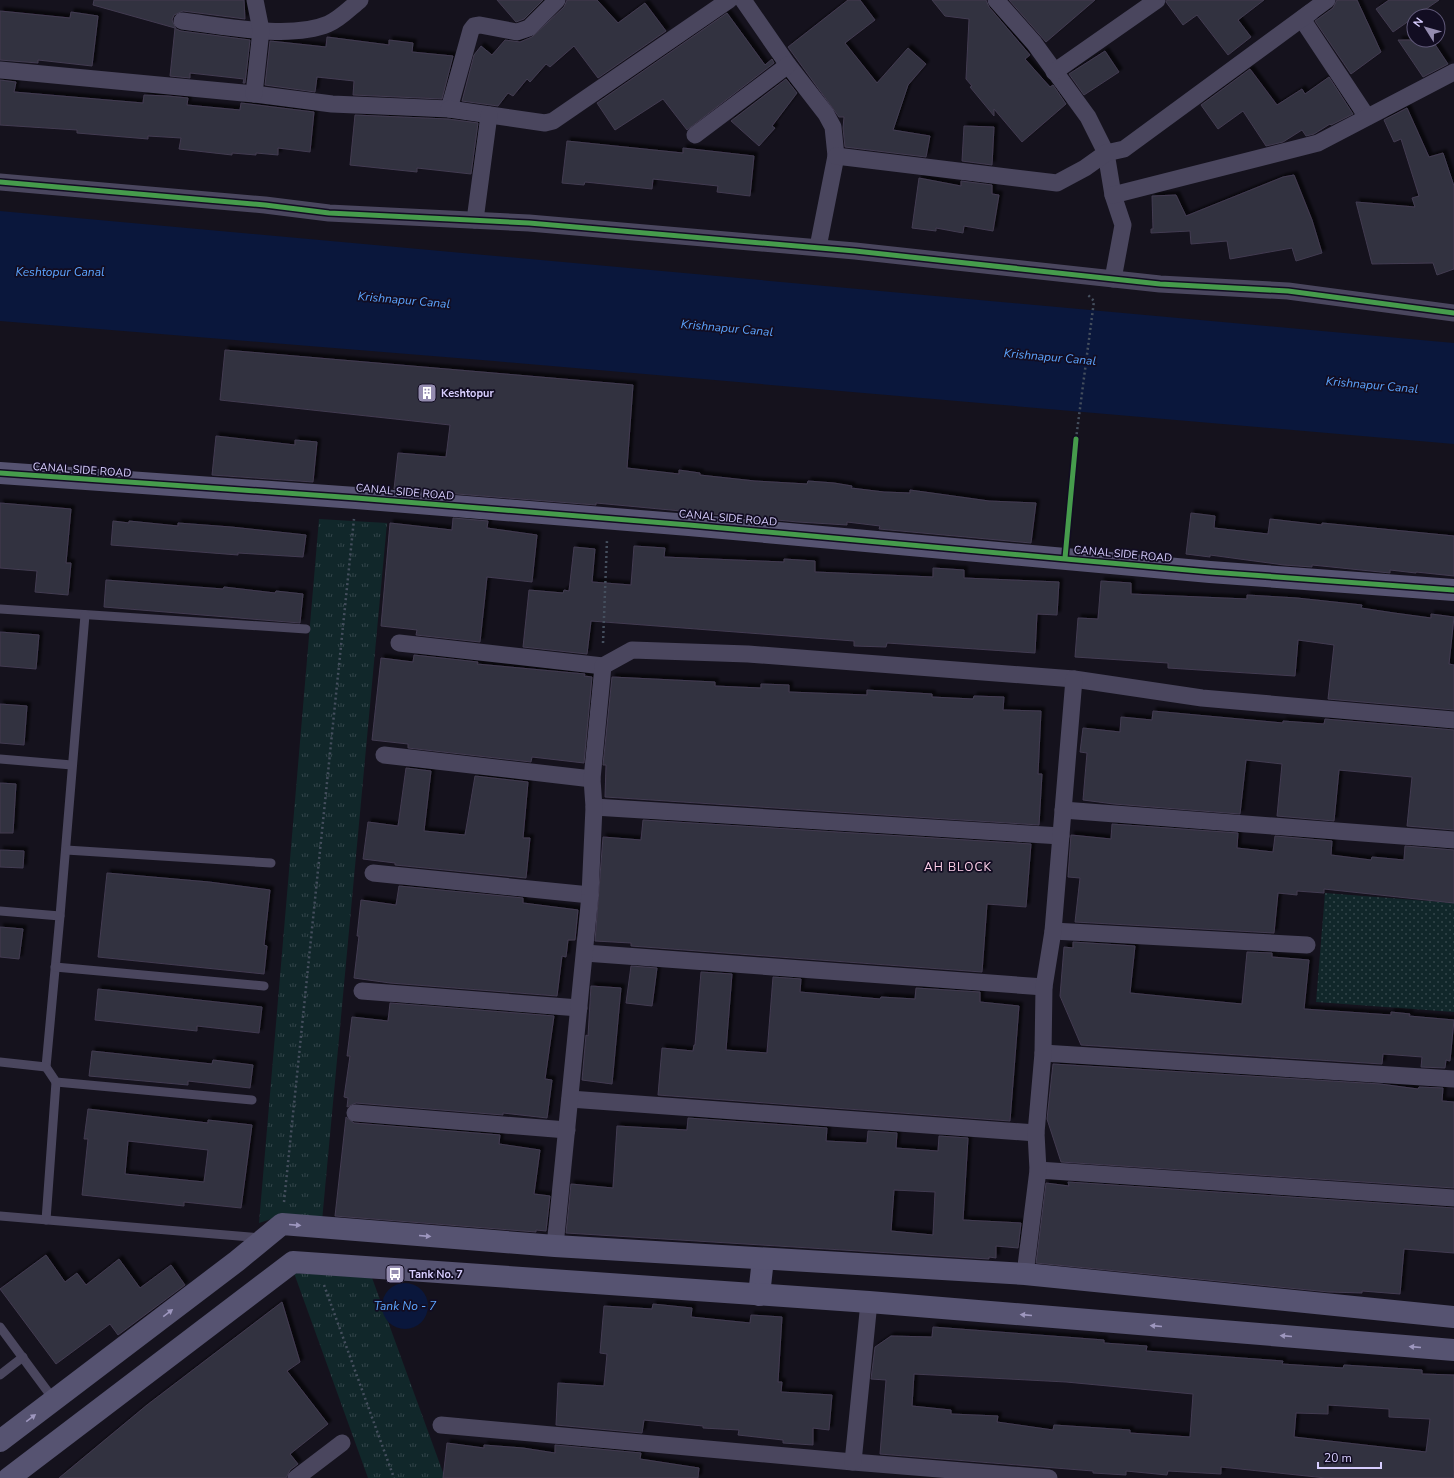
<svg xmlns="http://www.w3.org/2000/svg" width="1454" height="1478" font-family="'Nunito Sans',sans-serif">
  <defs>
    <pattern id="grass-tufts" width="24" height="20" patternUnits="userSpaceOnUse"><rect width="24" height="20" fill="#11272a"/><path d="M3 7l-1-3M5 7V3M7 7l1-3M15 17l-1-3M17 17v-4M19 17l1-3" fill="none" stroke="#33454a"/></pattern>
    <pattern id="park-dots" width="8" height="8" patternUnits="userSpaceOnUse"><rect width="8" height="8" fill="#11272a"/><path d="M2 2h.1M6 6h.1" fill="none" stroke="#33454a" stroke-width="1.8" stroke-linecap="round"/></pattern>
    <filter id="shadow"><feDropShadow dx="3.5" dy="-3.5" stdDeviation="1" flood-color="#0009"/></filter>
  </defs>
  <rect width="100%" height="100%" fill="#15121d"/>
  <g fill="url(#grass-tufts)">
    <path d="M 319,519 L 387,523 L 322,1221 L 280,1216 L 259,1223 Z"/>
    <path d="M 294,1273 L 371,1275 L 445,1478 L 368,1478 Z"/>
  </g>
  <path fill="url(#park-dots)" d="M 1325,893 L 1454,903 L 1454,1012 L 1316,1002 Z"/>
  <g fill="#0a173c">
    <path d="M 0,211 L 1454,343 L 1454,444 L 494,361 L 0,321 Z"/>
    <circle cx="405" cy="1306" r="23"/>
  </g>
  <g fill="#33303f" stroke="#423c51" fill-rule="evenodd" filter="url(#shadow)">
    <path d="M 94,0 L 244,0 L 245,19 L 183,11 L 174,15 L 172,20 L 176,29 L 181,31 L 250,40 L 245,83 L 243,83 L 244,79 L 190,73 L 190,78 L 170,76 L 175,28 L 93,5 Z"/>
    <path d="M 497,0 L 543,0 L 524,19 L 516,22 Z"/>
    <path d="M 567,0 L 597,0 L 618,23 L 645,3 L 666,31 L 598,78 L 574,46 L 550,67 L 546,64 L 530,82 L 527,79 L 513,96 L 508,93 L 498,106 L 462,101 L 474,55 L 481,46 L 492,55 L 505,40 L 520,42 L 532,37 L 564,7 Z"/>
    <path d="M 848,0 L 860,0 L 875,20 L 845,43 L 877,83 L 908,48 L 926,64 L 908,85 L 893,130 L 930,136 L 926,157 L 845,147 L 843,128 L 844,117 L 839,117 L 788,47 Z"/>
    <path d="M 932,0 L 986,0 L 989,7 L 1030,55 L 1025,59 L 1050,87 L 1053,85 L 1066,104 L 1022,142 L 994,109 L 994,116 L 970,87 L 972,86 L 966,79 L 969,19 L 945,16 Z"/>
    <path d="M 1009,0 L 1095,0 L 1046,42 Z"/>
    <path d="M 1167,0 L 1264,0 L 1238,20 L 1251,37 L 1228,55 L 1197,15 L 1183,25 L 1166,2 Z"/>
    <path d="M 1337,0 L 1357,0 L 1381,52 L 1351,74 L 1315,21 L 1333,8 Z"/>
    <path d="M 1389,0 L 1439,0 L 1393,32 L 1376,9 Z"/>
    <path d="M 0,11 L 70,18 L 71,12 L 98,16 L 92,66 L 38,60 L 38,63 L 0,60 Z"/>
    <path d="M 727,13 L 765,65 L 772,59 L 774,63 L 687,130 L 663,99 L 615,130 L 597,103 Z"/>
    <path d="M 327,37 L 389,45 L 389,40 L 413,43 L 412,52 L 453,56 L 442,99 L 353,95 L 354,81 L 317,77 L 315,92 L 265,85 L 270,41 L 326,47 Z"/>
    <path d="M 1398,40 L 1432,40 L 1448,64 L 1423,77 Z"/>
    <path d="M 1105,51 L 1119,72 L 1084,95 L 1069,74 Z"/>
    <path d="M 1250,69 L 1277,105 L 1302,89 L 1305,94 L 1329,77 L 1353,114 L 1331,125 L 1330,124 L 1314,134 L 1306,136 L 1302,130 L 1283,142 L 1266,146 L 1243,111 L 1218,129 L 1201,105 Z"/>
    <path d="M 786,79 L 797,93 L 772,126 L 775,128 L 759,146 L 731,121 Z"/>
    <path d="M 0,80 L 16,82 L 14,92 L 143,103 L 144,95 L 168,96 L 188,98 L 187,105 L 240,110 L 241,103 L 314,112 L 310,152 L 278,148 L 278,155 L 256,153 L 256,155 L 232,153 L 232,155 L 179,149 L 181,138 L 148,136 L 148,139 L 77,133 L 77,130 L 0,125 Z"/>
    <path d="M 1407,108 L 1429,157 L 1443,153 L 1454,186 L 1454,269 L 1437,275 L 1433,263 L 1372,264 L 1356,202 L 1415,207 L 1412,198 L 1419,196 L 1401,139 L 1394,142 L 1384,120 Z"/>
    <path d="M 355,115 L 448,119 L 478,123 L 471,174 L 417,168 L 417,172 L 350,165 Z"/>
    <path d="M 964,126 L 994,127 L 992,165 L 962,161 Z"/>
    <path d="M 567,141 L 683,153 L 683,148 L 754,156 L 750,196 L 717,192 L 718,186 L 653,179 L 652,189 L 585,182 L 584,185 L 562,183 Z"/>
    <path d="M 1294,175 L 1312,220 L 1322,253 L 1296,261 L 1292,248 L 1230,259 L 1227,241 L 1191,244 L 1190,231 L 1151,233 L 1151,229 L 1153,229 L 1152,196 L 1176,195 L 1186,216 L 1283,177 Z"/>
    <path d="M 919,178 L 961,186 L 961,181 L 992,185 L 992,194 L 999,195 L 993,231 L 964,226 L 963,233 L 936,228 L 936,231 L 912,228 Z"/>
    <path d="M 225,350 L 633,385 L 627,468 L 679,474 L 679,470 L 700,473 L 700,475 L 755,481 L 807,484 L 808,481 L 834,483 L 852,486 L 851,488 L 884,492 L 910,493 L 910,490 L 989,501 L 1036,503 L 1031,543 L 879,529 L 880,526 L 847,522 L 847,525 L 798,522 L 596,503 L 596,505 L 394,489 L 398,453 L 446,457 L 450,425 L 220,400 Z"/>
    <path d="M 216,436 L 295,445 L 295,440 L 317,442 L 313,482 L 212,475 Z"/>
    <path d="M 0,503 L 71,509 L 66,563 L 71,563 L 68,595 L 35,592 L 37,571 L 0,568 Z"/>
    <path d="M 1191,513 L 1215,516 L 1214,528 L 1268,534 L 1270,519 L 1322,525 L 1322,523 L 1454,536 L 1454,576 L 1416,572 L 1416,573 L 1390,570 L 1390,573 L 1312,565 L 1312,567 L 1284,565 L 1210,555 L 1210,557 L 1186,554 Z"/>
    <path d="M 453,518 L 488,521 L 487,528 L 537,535 L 532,582 L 487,577 L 480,642 L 416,635 L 417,630 L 381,626 L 390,523 L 452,530 Z"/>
    <path d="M 113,521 L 129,523 L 129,521 L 178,526 L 178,523 L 231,527 L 306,535 L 303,557 L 238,553 L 238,555 L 111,545 Z"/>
    <path d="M 634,546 L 665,548 L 664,557 L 784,562 L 784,559 L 815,561 L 815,572 L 933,577 L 933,568 L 964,570 L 964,578 L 1059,582 L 1057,615 L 1037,614 L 1035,653 L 887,643 L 886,647 L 854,646 L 854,641 L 591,621 L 587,654 L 523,647 L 529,590 L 563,593 L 564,590 L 569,591 L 574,547 L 595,549 L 592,582 L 631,585 Z"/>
    <path d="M 106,580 L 223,589 L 224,587 L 275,593 L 276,591 L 303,594 L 300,623 L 104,607 Z"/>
    <path d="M 1101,581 L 1131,583 L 1131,594 L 1247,599 L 1247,595 L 1297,598 L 1362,605 L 1361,608 L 1394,613 L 1431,618 L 1431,614 L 1454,617 L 1449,664 L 1454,665 L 1454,710 L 1328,699 L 1334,645 L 1298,640 L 1295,676 L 1168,668 L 1168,663 L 1075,657 L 1078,618 L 1098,619 Z"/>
    <path d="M 0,632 L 39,635 L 36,669 L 0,666 Z"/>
    <path d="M 414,655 L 478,662 L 477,664 L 585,674 L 584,676 L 592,677 L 584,763 L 532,757 L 531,762 L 408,748 L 408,744 L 372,740 L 381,658 L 413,662 Z"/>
    <path d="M 612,677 L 715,682 L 715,686 L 761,688 L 761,684 L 789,685 L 789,692 L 867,695 L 867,690 L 932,694 L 932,697 L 973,699 L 974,696 L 1004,697 L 1003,710 L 1041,711 L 1038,774 L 1042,774 L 1039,825 L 605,797 L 606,765 L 603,765 Z"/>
    <path d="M 0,704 L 27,706 L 24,745 L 0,743 Z"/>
    <path d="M 1153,711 L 1283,723 L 1283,721 L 1324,724 L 1325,719 L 1454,730 L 1454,830 L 1407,826 L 1412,777 L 1339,770 L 1334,821 L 1277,816 L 1282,764 L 1246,760 L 1240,814 L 1114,804 L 1083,800 L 1087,753 L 1080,752 L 1083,728 L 1120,732 L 1121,717 L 1152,720 Z"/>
    <path d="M 406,768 L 431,771 L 424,831 L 465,835 L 475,776 L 528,782 L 523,838 L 530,838 L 526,878 L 395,865 L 395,863 L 363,859 L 368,822 L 398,826 Z"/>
    <path d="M 0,783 L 16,784 L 13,833 L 0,833 Z"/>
    <path d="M 643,820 L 1031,844 L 1026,907 L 987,904 L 982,972 L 631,946 L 631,943 L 595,941 L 603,837 L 641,840 Z"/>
    <path d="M 1112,824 L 1238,833 L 1237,848 L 1273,852 L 1275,836 L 1332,841 L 1331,855 L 1371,860 L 1372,857 L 1404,860 L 1405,846 L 1454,850 L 1454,903 L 1324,889 L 1324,893 L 1297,891 L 1297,895 L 1278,893 L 1274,933 L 1075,922 L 1080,878 L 1068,877 L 1071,835 L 1111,839 Z"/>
    <path d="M 0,850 L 24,851 L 23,868 L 0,867 Z"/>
    <path d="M 107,873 L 209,882 L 270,890 L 264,945 L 267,946 L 264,974 L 98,957 Z"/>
    <path d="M 399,886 L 523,898 L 523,903 L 578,910 L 575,940 L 568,940 L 566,957 L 562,956 L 557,996 L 390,983 L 354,978 L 359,936 L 357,936 L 361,900 L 396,905 Z"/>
    <path d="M 0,927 L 23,929 L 19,959 L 0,957 Z"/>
    <path d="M 1073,942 L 1135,946 L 1130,993 L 1231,1003 L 1242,1004 L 1247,952 L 1272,953 L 1272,957 L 1309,960 L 1304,1009 L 1391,1015 L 1391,1012 L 1410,1014 L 1409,1016 L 1454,1020 L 1450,1061 L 1446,1060 L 1445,1068 L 1421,1067 L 1422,1057 L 1383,1054 L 1382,1064 L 1081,1045 L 1060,996 L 1064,947 L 1073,948 Z"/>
    <path d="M 631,966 L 657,968 L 652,1006 L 626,1003 Z"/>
    <path d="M 701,972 L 732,974 L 726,1050 L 767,1053 L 773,977 L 801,979 L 800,992 L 880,999 L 881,997 L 915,999 L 916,988 L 980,992 L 980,1002 L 1019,1006 L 1010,1121 L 658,1095 L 662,1048 L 693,1051 L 694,1045 L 695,1045 Z"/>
    <path d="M 591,986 L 621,988 L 612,1084 L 582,1080 L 586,1035 L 588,1036 Z"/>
    <path d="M 98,989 L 262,1007 L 259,1033 L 197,1026 L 197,1031 L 95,1020 Z"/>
    <path d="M 390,1003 L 554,1016 L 545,1079 L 552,1080 L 547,1118 L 503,1113 L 503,1115 L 356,1103 L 347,1107 L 348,1098 L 344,1097 L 350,1056 L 347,1056 L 352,1017 L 388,1021 Z"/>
    <path d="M 92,1051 L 212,1064 L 213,1060 L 253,1065 L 250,1088 L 188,1081 L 188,1085 L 89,1076 Z"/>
    <path d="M 1053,1064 L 1380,1084 L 1418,1089 L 1419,1087 L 1443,1088 L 1442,1101 L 1454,1102 L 1454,1188 L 1061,1162 L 1047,1119 Z"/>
    <path d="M 88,1109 L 208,1123 L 208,1120 L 252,1125 L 241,1208 L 184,1202 L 184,1206 L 82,1195 L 88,1139 L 84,1139 ZM 128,1141 L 208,1150 L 204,1182 L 125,1174 Z"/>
    <path d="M 346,1117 L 354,1123 L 500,1135 L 499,1144 L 540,1150 L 534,1194 L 550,1196 L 546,1231 L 536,1230 L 536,1232 L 335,1216 Z"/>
    <path d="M 688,1118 L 827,1128 L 826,1141 L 867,1143 L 868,1131 L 897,1133 L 896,1148 L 938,1151 L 939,1136 L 968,1138 L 963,1220 L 1021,1223 L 1018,1248 L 996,1246 L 996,1258 L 989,1257 L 989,1259 L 566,1233 L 571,1184 L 613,1188 L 617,1126 L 687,1130 ZM 894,1190 L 935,1192 L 933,1235 L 891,1231 Z"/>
    <path d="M 1068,1182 L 1454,1208 L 1454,1253 L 1404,1249 L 1400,1294 L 1362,1291 L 1362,1293 L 1329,1292 L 1036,1263 L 1046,1183 L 1069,1186 Z"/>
    <path d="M 46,1255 L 65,1282 L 77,1273 L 86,1285 L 119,1259 L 140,1288 L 171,1265 L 185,1285 L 118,1335 L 110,1324 L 56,1364 L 0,1289 Z"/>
    <path d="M 282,1302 L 300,1362 L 287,1371 L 328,1424 L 290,1454 L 298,1464 L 290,1470 L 286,1478 L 59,1478 L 147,1405 Z"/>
    <path d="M 653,1304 L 692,1308 L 691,1317 L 750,1323 L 751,1315 L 782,1317 L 778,1382 L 782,1382 L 781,1392 L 832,1395 L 829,1430 L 813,1428 L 813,1445 L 783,1443 L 783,1440 L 738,1435 L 739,1430 L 703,1428 L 703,1426 L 644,1420 L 642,1433 L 556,1425 L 558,1383 L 604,1386 L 607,1354 L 600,1353 L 604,1306 L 652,1309 Z"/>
    <path d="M 933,1327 L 1104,1340 L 1104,1343 L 1147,1346 L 1146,1351 L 1283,1361 L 1282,1364 L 1343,1368 L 1344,1365 L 1376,1367 L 1422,1370 L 1422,1374 L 1454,1375 L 1454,1478 L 1326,1478 L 1221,1467 L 1221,1474 L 1168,1471 L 1167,1475 L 1126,1471 L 1126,1475 L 1093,1473 L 1093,1471 L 880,1454 L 886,1380 L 871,1379 L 875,1347 L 891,1336 L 932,1337 ZM 914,1374 L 1066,1382 L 1193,1394 L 1190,1437 L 1130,1433 L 1130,1430 L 1054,1425 L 1053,1430 L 997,1422 L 998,1416 L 951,1414 L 951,1410 L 912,1406 ZM 1328,1405 L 1389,1409 L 1389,1417 L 1430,1419 L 1426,1452 L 1294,1437 L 1296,1413 L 1328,1414 Z"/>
    <path d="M 447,1443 L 484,1448 L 484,1445 L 523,1448 L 555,1453 L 555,1445 L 641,1453 L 640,1459 L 699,1468 L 698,1478 L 443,1478 Z"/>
  </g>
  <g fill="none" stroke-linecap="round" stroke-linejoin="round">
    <g stroke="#454f5e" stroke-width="2.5" stroke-dasharray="2 3" stroke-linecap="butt">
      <path d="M 1076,439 L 1094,301 L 1088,295"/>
      <path d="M 603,643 L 607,540"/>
      <path d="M 284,1202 L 354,519"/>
      <path d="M 324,1285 L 394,1478"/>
    </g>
    <g stroke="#4a465e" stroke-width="9">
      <path d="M 0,609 L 306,629"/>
      <path d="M 85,615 L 60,916 L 46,1067 L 56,1082 L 252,1100"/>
      <path d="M 0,759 L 72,765"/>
      <path d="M 66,850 L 271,863"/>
      <path d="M 0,911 L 60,916"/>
      <path d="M 55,967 L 264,986"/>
      <path d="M 0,1062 L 46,1067"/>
      <path d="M 0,1216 L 262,1238"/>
      <path d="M 46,1220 L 56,1082"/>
      <path d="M 0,1327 L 54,1400"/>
      <path d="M 0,1375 L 23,1357"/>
    </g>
    <g stroke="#4a465e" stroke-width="17">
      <path d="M 743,0 L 788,65 L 826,114 L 833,127 L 836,156 L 818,247"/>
      <path d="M 996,0 L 1034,43 L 1088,117 L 1106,153 L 1113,195 L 1123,225 L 1113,279"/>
      <path d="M 1311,12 L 1302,19 L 1367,117"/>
      <path d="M 182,21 C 223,26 290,40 328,24 C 340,19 350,8 360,0"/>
      <path d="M 0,70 L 254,94 L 332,104 L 449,109 L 471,30 L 474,26 L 480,25 L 517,32 L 529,28 L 557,0"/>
      <path d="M 1054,72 L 1157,0"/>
      <path d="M 254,94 L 261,30 L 255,0"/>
      <path d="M 449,109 L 545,123 L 553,121 L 729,0"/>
      <path d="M 695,135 L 788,65"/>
      <path d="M 836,156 L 1057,183 L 1085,168 L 1106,153 L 1124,149 L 1327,0"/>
      <path d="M 0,182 L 265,205 L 329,213 L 529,223 L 855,251 L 1160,284 L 1288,291 L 1454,313"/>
      <path d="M 1113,195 L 1318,143 L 1454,72"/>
      <path d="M 475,220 L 489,115"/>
      <path d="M 399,643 L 603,666"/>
      <path d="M 384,755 L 592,779"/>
      <path d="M 594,807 L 1061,836"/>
      <path d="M 1063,810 L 1454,840"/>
      <path d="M 373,873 L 590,895"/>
      <path d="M 1053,931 L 1307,945"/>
      <path d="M 585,953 L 1044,987"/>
      <path d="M 362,991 L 579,1008"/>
      <path d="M 1043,1053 L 1454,1079"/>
      <path d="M 570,1099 L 1036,1133"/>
      <path d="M 355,1113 L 567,1130"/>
      <path d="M 1038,1170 L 1454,1198"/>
      <path d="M 555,1246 L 590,895 L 594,807 L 592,779 L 603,666 L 632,650 L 748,654 L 1074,679 L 1202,698 L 1454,720"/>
      <path d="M 1025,1274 L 1038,1170 L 1036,1133 L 1043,1053 L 1044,987 L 1053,931 L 1074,679"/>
      <path d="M 441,1425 L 853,1462 L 1049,1478"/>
      <path d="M 853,1462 L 869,1302"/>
      <path d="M 296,1478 L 342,1443"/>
    </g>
    <g stroke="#565371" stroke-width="22">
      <path d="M 0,473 L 356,498 L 689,525 L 1210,572 L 1454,590"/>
      <path d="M 759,1295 L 763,1259"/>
      <path d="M 0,1441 L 237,1261 L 282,1224 L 555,1246 L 1025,1274 L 1454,1317"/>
      <path d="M 9,1478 L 293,1262 L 869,1302 L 1454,1350"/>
    </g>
    <defs>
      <g id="cycleway">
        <path d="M 0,182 L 265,205 L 329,213 L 529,223 L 855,251 L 1160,284 L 1288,291 L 1454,313"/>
        <path d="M 0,473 L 356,498 L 689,525 L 1210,572 L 1454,590"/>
        <path d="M 1065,558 L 1076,439"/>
      </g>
    </defs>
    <use href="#cycleway" stroke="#120d22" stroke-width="8"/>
    <use href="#cycleway" stroke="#469c4c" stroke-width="5"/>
  </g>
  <defs><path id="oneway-solid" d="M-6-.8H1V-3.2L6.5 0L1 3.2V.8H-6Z"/></defs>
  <g fill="#9e97bf">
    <use href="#oneway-solid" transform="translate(295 1225) rotate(5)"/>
    <use href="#oneway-solid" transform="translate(425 1236) rotate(5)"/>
    <use href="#oneway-solid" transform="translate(168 1313) rotate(-37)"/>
    <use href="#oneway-solid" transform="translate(1026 1315) rotate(-175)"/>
    <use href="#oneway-solid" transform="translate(1156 1326) rotate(-175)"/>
    <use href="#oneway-solid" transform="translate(1286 1336) rotate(-175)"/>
    <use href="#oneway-solid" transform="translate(1415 1347) rotate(-175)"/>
    <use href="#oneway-solid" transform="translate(31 1418) rotate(-37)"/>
  </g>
  <defs>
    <symbol id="building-square" viewBox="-11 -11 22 22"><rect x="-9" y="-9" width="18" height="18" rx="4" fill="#948cb0" stroke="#120d22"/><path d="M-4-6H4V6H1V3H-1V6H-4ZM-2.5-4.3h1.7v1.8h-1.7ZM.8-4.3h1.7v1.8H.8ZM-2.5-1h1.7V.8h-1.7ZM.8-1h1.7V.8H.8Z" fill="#fff"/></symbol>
    <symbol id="bus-square" viewBox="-11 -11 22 22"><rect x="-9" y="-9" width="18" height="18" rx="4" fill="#948cb0" stroke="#120d22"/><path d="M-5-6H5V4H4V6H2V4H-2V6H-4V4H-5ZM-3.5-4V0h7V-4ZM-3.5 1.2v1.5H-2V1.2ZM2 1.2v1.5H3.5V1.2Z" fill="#fff"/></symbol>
  </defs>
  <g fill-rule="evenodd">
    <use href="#building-square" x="416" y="382" width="22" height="22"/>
    <use href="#bus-square" x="384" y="1263" width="22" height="22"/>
  </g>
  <g text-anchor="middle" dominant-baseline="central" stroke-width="3.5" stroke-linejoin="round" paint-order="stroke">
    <g font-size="11" font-weight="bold" fill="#d8ceff" stroke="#120d22" text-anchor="start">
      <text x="441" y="393">Keshtopur</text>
      <text x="409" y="1274">Tank No. 7</text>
    </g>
    <g font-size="11" fill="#d8ceff" stroke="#120d22">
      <text transform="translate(82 470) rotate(4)">CANAL SIDE ROAD</text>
      <text transform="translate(405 492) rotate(5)">CANAL SIDE ROAD</text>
      <text transform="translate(728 518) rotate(5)">CANAL SIDE ROAD</text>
      <text transform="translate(1123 554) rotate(5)">CANAL SIDE ROAD</text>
    </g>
    <g font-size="12" font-style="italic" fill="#5ca5ff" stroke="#120d22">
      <text x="60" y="272">Keshtopur Canal</text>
      <text transform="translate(404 300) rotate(5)">Krishnapur Canal</text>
      <text transform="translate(727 328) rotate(5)">Krishnapur Canal</text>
      <text transform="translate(1050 357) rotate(5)">Krishnapur Canal</text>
      <text transform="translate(1372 385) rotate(5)">Krishnapur Canal</text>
      <text x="405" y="1306">Tank No - 7</text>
    </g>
    <g font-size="12" letter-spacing="1" fill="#ffd0ea" stroke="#120d22">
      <text x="958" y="867">AH BLOCK</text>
    </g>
  </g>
  <g transform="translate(1426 28) rotate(307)"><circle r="19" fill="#120d22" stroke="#615a7a"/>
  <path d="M0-3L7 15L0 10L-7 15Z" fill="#948cb0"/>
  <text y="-6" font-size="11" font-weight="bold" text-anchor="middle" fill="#d8ceff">N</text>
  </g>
  <path d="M1318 1462v6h63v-6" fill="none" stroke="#d8ceff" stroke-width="2"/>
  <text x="1324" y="1462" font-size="12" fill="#d8ceff" stroke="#120d22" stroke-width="3" paint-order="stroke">20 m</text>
</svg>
